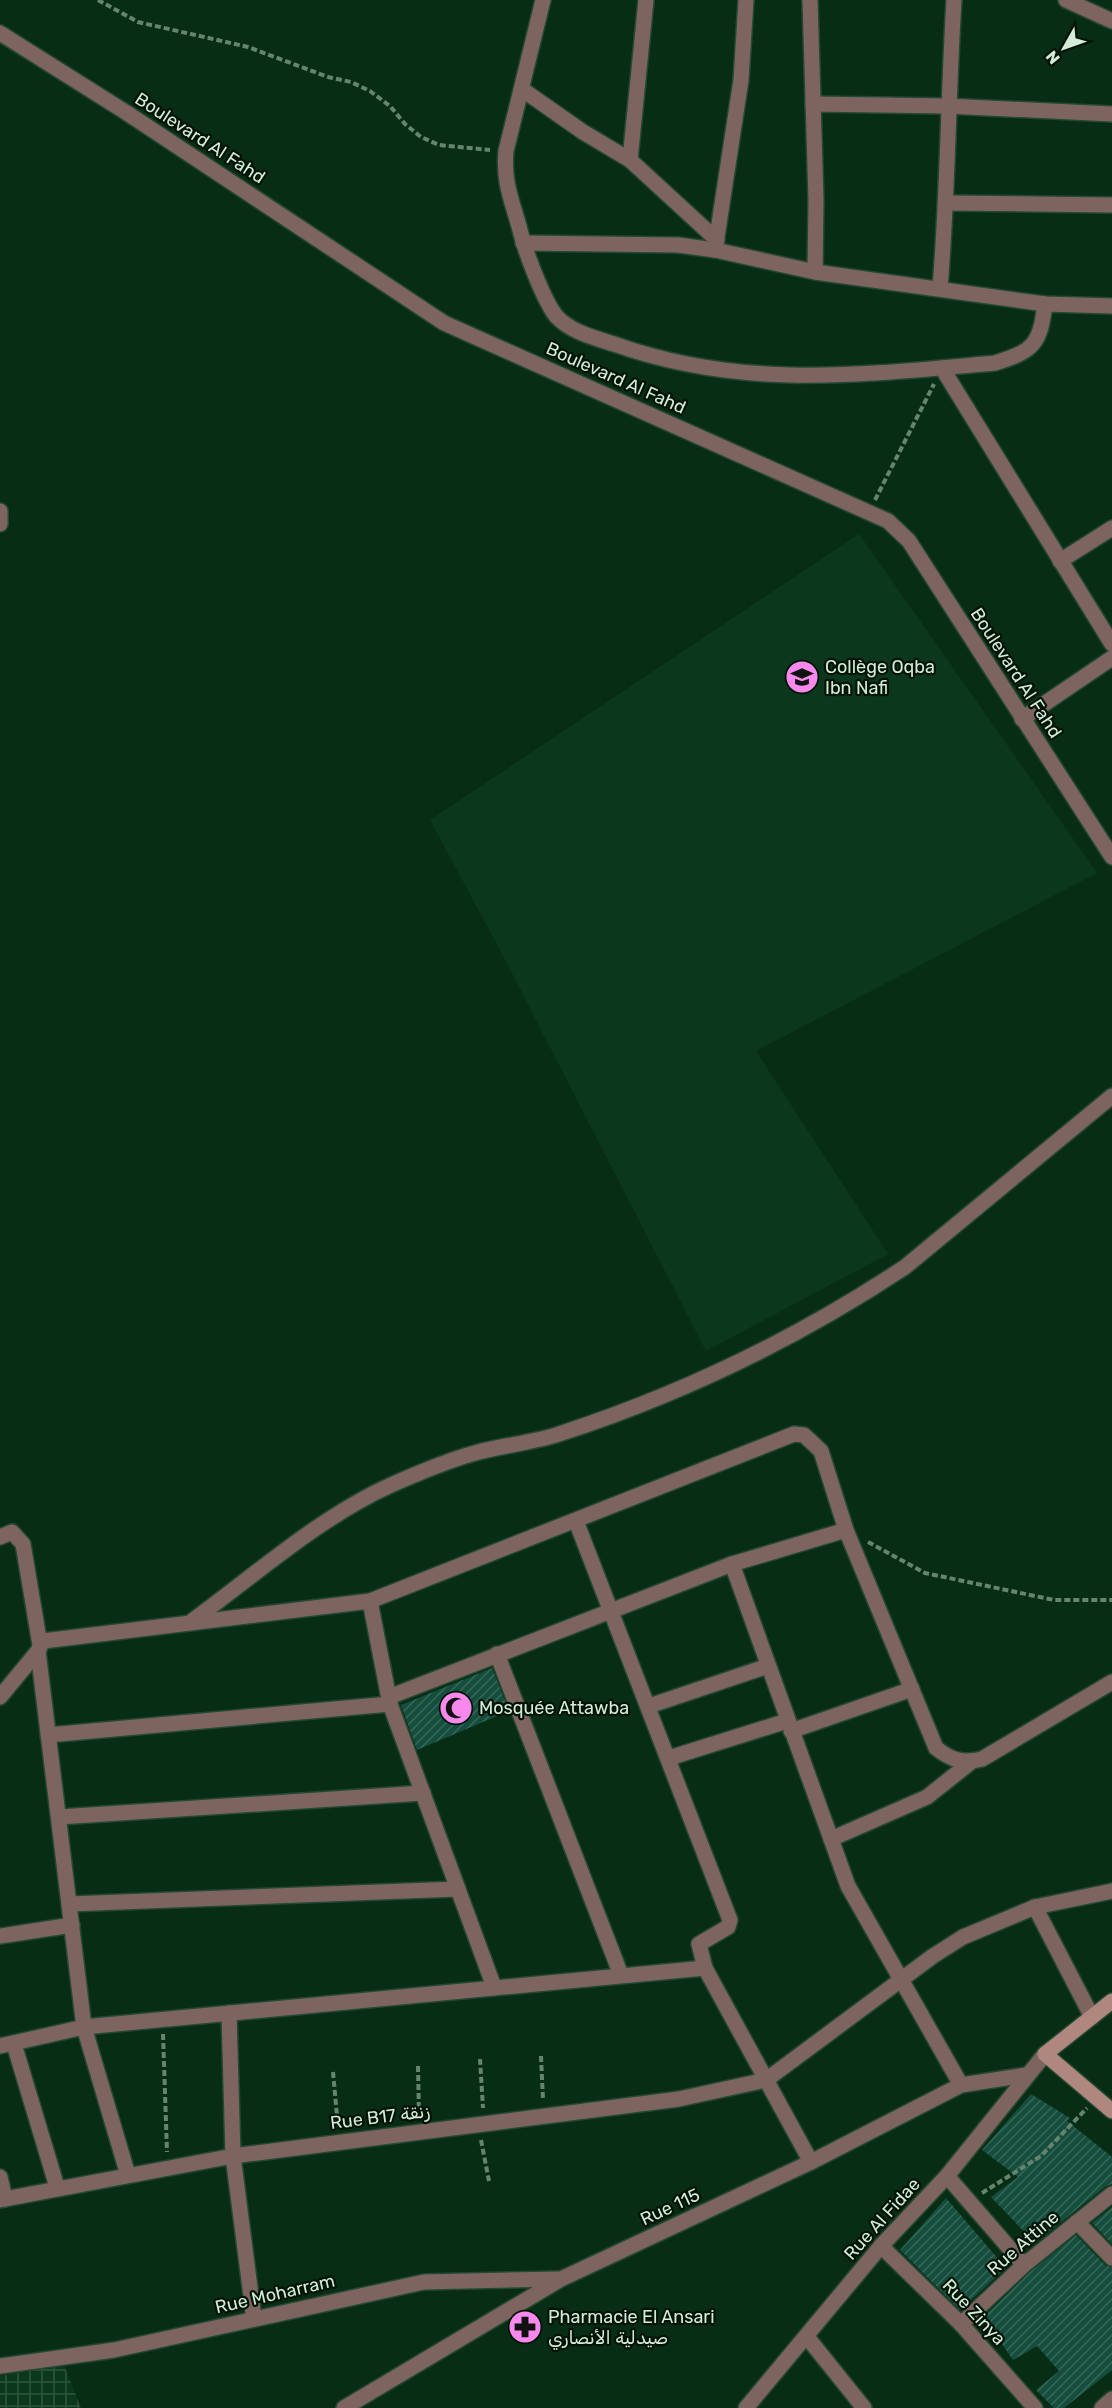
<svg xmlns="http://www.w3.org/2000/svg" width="1112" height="2408" font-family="Rubik,Vazirmatn,sans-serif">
  <defs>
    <pattern id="industrial-grid" width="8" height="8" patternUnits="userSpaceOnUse" patternTransform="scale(1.5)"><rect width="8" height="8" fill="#0b381c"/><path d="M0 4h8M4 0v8" fill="none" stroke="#2e553c"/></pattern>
    <pattern id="building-hatch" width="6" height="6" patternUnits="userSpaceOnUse" patternTransform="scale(1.5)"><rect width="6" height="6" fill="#154e3e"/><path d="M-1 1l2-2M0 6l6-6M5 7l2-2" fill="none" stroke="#366859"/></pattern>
  </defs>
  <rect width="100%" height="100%" fill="#082d15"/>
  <path fill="#0b381c" d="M 859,534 L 1097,873 L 756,1051 L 888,1254 L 706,1351 L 500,950 L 430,820 Z"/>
  <path fill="url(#industrial-grid)" d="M 64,2365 L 81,2408 L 0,2408 L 0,2376 Z"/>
  <g fill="url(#building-hatch)">
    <path d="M 492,1668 L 509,1711 L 417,1750 L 401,1705 Z"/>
    <path d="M 1031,2094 L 1070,2118 L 1067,2121 L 1112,2157 L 1112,2184 L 1106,2186 L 1035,2243 L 991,2197 L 1018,2177 L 982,2150 Z"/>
    <path d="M 946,2198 L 1006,2268 L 960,2310 L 900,2250 Z"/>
    <path d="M 1112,2207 L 1112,2244 L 1092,2223 Z"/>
    <path d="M 1076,2235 L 1105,2265 L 1112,2267 L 1112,2370 L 1064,2408 L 1054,2408 L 1036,2390 L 1059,2371 L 1037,2346 L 1013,2360 L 997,2337 L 980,2320 L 1030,2272 Z"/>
  </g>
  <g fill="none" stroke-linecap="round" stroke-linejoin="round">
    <defs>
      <g id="street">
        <path d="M 543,0 L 506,151 C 503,183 512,200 520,230 C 525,251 544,302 557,317 C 571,332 595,338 614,344 C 743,390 862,375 995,363 C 1034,351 1040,344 1045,304"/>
        <path d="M 810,0 L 816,200 L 815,272"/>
        <path d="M 1066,0 L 1112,21"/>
        <path d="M 0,33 L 127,113 L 444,323 L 888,521 L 909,541 L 1112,857"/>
        <path d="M 523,90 L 583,132 L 630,160 L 717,240"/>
        <path d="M 813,104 L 947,106 L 1112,114"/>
        <path d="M 630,160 L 646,0"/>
        <path d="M 947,203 L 1112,205"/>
        <path d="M 523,243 L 678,245 L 715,250 L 815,272 L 1045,304 L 1112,306"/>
        <path d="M 715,250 L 741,80 L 746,0"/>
        <path d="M 940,288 C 948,192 948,96 954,0"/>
        <path d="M 942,368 L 1112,644"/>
        <path d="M 0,511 L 0,524"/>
        <path d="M 1060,561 L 1112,528"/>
        <path d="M 1022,719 L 1112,658"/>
        <path d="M 576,1521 L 730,1920 L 728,1927 L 699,1944 L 705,1968 L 811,2162"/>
        <path d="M 0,1537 L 12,1532 L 23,1544 L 40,1645"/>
        <path d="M 732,1564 L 848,1886 L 961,2085"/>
        <path d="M 370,1601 L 390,1704 L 494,1987"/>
        <path d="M 192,1621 C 255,1575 320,1517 391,1485 C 418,1473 446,1461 475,1453 C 503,1445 532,1443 559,1434 C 682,1394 798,1338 905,1267 L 1112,1096"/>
        <path d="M 38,1651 L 84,2027 L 128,2175"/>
        <path d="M 497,1654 L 621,1975"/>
        <path d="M 0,1697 L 38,1651 L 43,1641 L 370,1601 L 794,1434 L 804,1435 L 821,1451 L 846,1530 L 936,1748 C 951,1760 963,1764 982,1759 L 1112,1682"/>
        <path d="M 389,1697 L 732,1564 L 846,1530"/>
        <path d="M 649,1706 L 768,1666"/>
        <path d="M 791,1731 L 912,1689"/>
        <path d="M 48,1735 L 390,1704"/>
        <path d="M 669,1758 L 787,1721"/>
        <path d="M 59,1817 L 423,1793"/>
        <path d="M 831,1839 L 927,1797 L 971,1762"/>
        <path d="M 69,1904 L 458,1889"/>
        <path d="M 1035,1907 L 1092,2017"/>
        <path d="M 0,1936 L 72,1925"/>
        <path d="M 229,2013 L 233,2156 L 254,2319"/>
        <path d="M 14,2044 L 57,2187"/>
        <path d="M 0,2046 L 84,2027 L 705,1968"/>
        <path d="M 947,2176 L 1024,2265"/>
        <path d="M 0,2177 L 5,2199"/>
        <path d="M 0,2200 L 233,2156 L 679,2099 L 766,2080 L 933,1956 L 963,1937 L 1035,1907 L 1112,1891"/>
        <path d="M 1077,2222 L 1112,2258"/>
        <path d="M 881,2246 L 961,2324 L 1035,2408"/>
        <path d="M 961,2324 L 1024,2265 L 1112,2194"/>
        <path d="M 807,2337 L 864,2408"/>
        <path d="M 0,2366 L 114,2350 L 424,2282 L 558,2279"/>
        <path d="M 344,2408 L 561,2279 L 811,2162 L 961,2085 L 1026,2075"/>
        <path d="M 746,2408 L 881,2246 L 947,2176 L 1045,2054"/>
        <path d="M 1102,2408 L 1112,2399"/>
      </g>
      <path id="secondary" d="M 1112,2001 L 1045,2054 L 1112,2111"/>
    </defs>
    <use href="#street" stroke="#244830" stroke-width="18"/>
    <use href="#secondary" stroke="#244830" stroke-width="18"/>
    <g stroke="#65856f" stroke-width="4" stroke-dasharray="6 3" stroke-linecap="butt">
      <path d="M 98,0 L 138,22 L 248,47 L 328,77 L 351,82 L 370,91 L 390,106 L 405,124 L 421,137 L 439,145 L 490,150"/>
      <path d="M 875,500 L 934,384"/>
      <path d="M 868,1542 L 925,1573 L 1054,1600 L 1112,1600"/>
      <path d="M 163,2034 L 167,2152"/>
      <path d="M 541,2056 L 543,2100"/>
      <path d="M 480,2059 L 483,2108"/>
      <path d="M 418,2066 L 419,2116"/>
      <path d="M 333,2072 L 338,2127"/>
      <path d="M 481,2140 L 489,2181"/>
      <path d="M 982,2193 L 1041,2156 L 1087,2108"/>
    </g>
    <use href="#street" stroke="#7e645f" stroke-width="15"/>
    <use href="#secondary" stroke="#b0877f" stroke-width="15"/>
  </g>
  <defs>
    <symbol id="school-disc" viewBox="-11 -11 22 22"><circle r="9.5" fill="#f788ec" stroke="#021306"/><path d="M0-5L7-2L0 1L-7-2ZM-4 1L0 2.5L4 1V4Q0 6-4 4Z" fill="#111"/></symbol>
    <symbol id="mosque-disc" viewBox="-11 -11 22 22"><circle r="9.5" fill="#f788ec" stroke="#021306"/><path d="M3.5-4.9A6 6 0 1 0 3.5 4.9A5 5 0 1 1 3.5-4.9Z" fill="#111"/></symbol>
    <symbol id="pharmacy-disc" viewBox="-11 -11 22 22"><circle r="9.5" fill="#f788ec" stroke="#021306"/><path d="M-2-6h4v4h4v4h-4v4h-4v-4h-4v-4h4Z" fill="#111"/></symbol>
  </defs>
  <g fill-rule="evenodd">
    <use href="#school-disc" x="783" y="658" width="38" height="38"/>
    <use href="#mosque-disc" x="437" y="1689" width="38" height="38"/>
    <use href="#pharmacy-disc" x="506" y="2308" width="38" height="38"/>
  </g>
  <g text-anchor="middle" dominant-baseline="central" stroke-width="4.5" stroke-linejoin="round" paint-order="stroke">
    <g font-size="18" fill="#d2ecd7" stroke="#021306">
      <text transform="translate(200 138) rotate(33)">Boulevard Al Fahd</text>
      <text transform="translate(616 378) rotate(24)">Boulevard Al Fahd</text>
      <text transform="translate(1016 673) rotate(57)">Boulevard Al Fahd</text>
      <text transform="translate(380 2117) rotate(-7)">Rue B17 زنقة</text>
      <text transform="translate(670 2207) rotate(-25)">Rue 115</text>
      <text transform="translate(882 2219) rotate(-48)">Rue Al Fidae</text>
      <text transform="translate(1023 2243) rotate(-41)">Rue Attine</text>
      <text transform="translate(275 2294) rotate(-13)">Rue Moharram</text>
      <text transform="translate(974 2312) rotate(47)">Rue Zinya</text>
    </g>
    <g font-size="18" fill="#d2ecd7" stroke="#021306" text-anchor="start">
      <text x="825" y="667">Collège Oqba<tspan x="825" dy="21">Ibn Nafi</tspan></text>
      <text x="479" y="1708">Mosquée Attawba</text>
      <text x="548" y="2317">Pharmacie El Ansari<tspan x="548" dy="21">صيدلية الأنصاري</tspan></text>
    </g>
  </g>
  <g transform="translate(1064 48) rotate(230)" stroke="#021306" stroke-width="4.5" paint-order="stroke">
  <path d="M0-4.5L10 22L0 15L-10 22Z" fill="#d2ecd7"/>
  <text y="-9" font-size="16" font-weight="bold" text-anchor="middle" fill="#d2ecd7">N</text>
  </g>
</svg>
